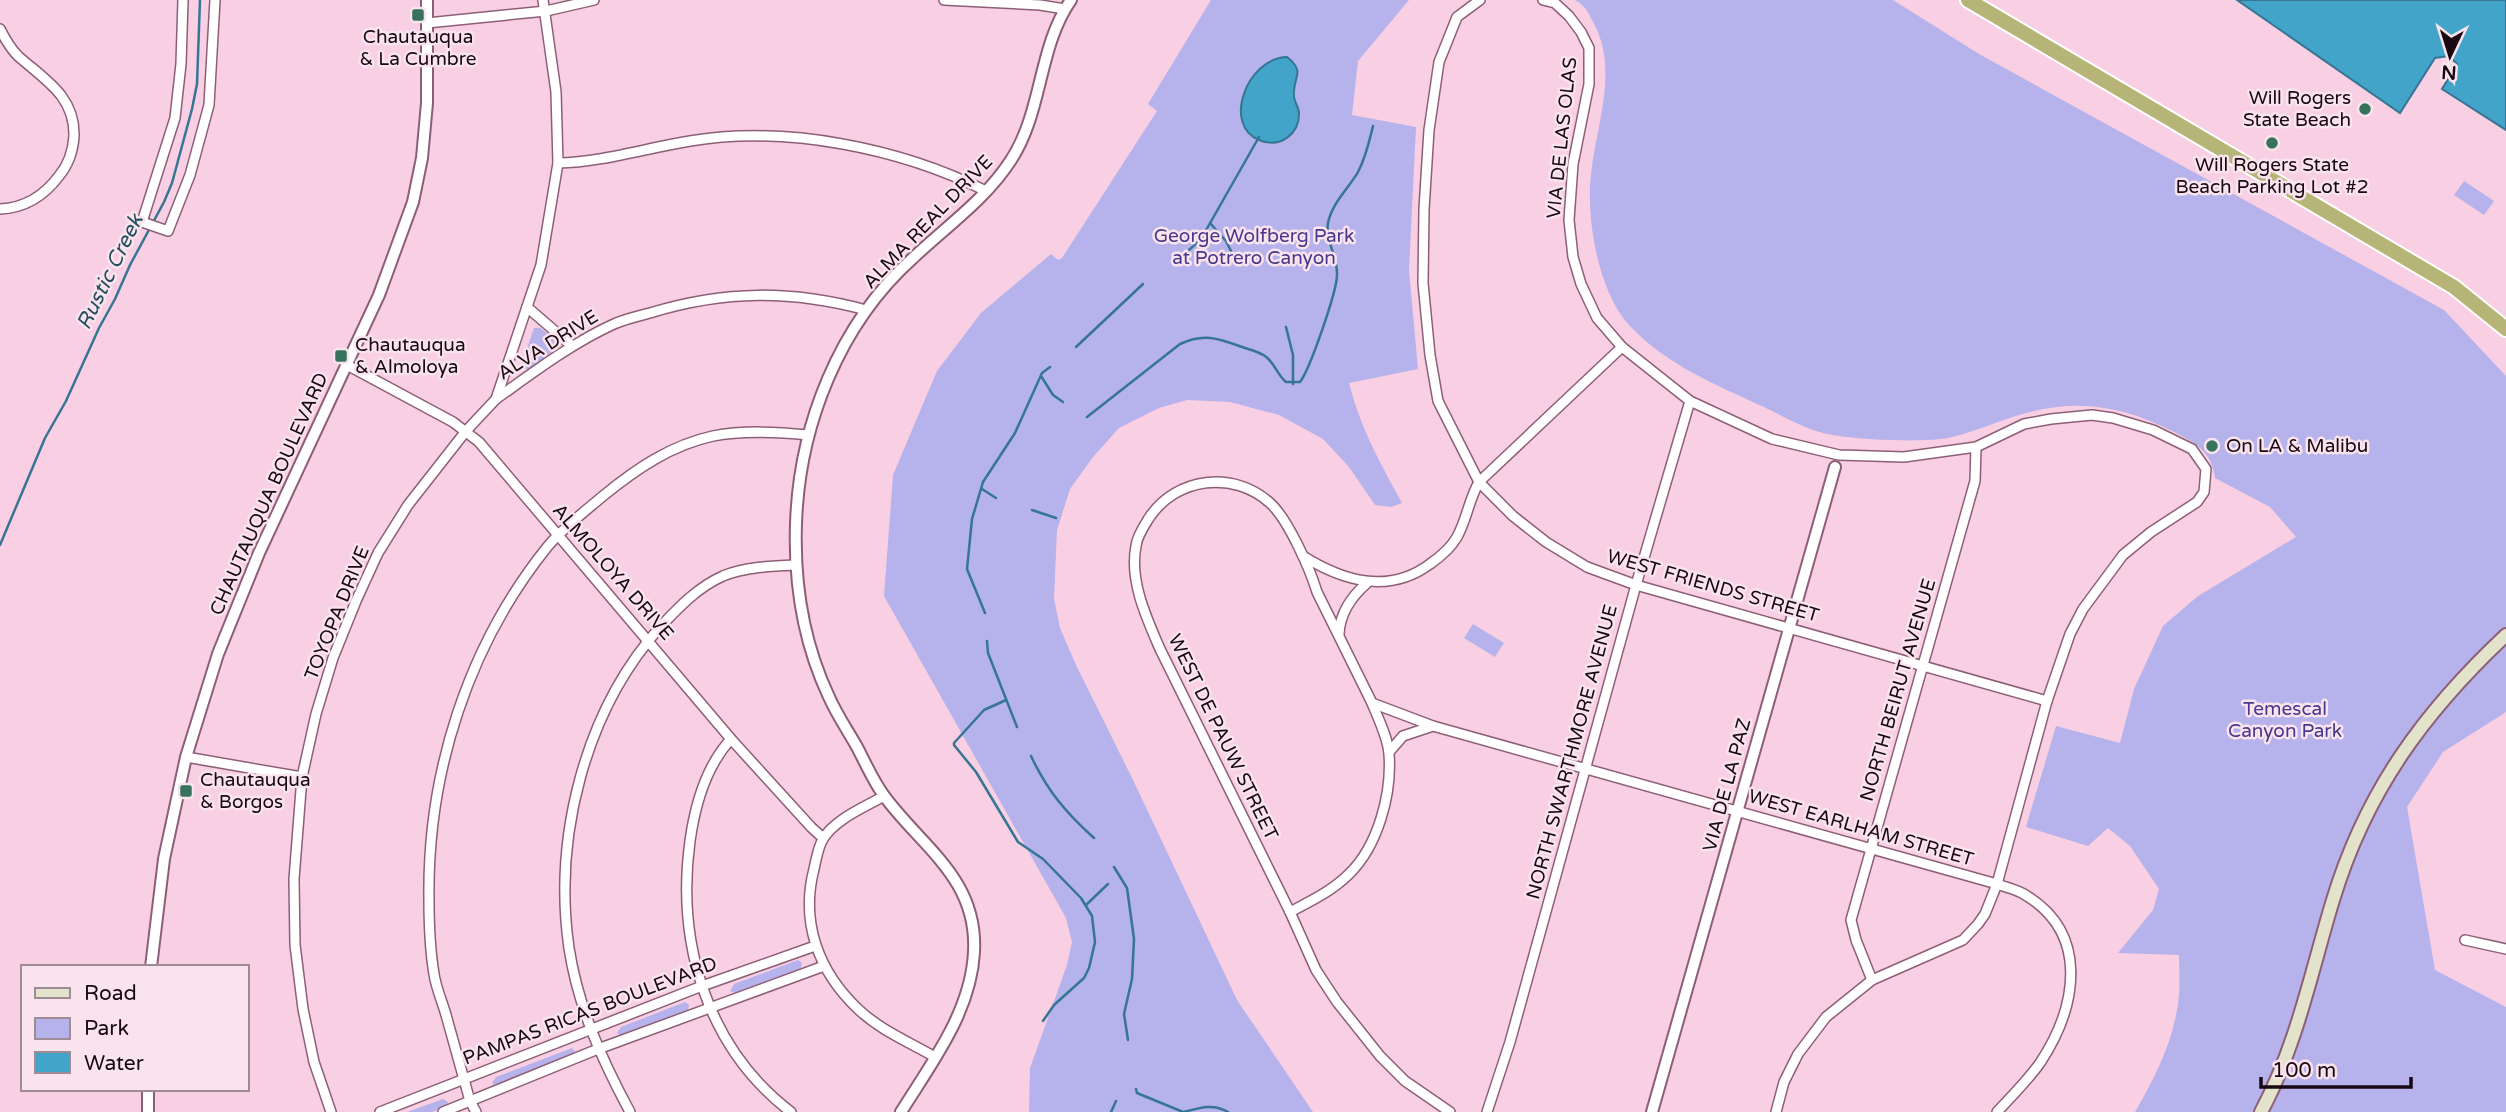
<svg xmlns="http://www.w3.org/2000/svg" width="2506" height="1112" font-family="'Varela Round',sans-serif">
  <rect width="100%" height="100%" fill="#f9cfe3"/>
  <g fill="#b6b2eb">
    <path d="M 1211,0 L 1409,0 L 1358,61 L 1352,115 L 1416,127 L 1409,270 L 1418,369 L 1349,383 C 1360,427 1380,463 1402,503 L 1391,507 L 1375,505 L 1349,467 L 1323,439 L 1279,415 L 1230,402 L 1187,400 L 1159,408 L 1119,428 L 1093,457 L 1070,489 L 1057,530 L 1054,599 L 1060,628 L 1076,665 L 1134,782 L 1237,1000 L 1313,1112 L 1029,1112 L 1030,1068 L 1067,965 L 1072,942 L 1066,918 L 884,596 L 893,475 L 937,371 L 981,313 L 1051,254 L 1058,260 L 1062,258 L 1157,111 L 1148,104 Z"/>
    <path d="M 1575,0 L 1893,0 L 1979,54 L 2444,310 L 2506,376 L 2506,712 L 2443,752 L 2407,807 L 2435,970 L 2506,1007 L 2506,1112 L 2135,1112 C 2156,1076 2176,1036 2179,994 C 2180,981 2179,968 2179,955 L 2118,953 L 2153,910 L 2159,889 L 2130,846 L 2108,828 L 2088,846 L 2026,827 L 2056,726 L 2120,743 L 2134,689 L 2163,626 L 2198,596 L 2296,537 L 2270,507 L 2215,478 C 2212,451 2194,442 2172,431 C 2121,405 2074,398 2019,415 C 1996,422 1972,433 1948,438 C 1922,443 1841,440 1816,431 C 1798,425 1781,415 1764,407 C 1716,385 1665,364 1629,325 C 1598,291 1586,219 1591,174 C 1596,126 1619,70 1594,24 C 1589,14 1586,6 1575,0 Z"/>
    <path d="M 2464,181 L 2494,201 L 2484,215 L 2454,195 Z"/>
    <path d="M 534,328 L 540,328 L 557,341 L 558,347 L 530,369 L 524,369 L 521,366 Z"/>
    <path d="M 1473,624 L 1504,643 L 1495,657 L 1464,638 Z"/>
    <path d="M 798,960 L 802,963 L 801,968 L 736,993 L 730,991 L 734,984 Z"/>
    <path d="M 685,1002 L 689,1005 L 688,1010 L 623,1036 L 617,1033 L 621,1027 Z"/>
    <path d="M 572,1048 L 577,1054 L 498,1086 L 492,1083 L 496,1077 Z"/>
    <path d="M 443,1099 L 448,1102 L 447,1106 L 432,1112 L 407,1112 Z"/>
  </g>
  <g fill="#43a4ca" stroke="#367593" stroke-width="2">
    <path d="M 2237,0 L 2506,0 L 2506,130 L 2442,89 L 2457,64 L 2449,56 L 2435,58 L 2400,113 Z"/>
    <path d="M 1287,57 C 1307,73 1292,77 1294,96 C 1294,101 1298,106 1299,112 C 1300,134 1280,149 1259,140 C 1222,125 1247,58 1287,57 Z"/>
  </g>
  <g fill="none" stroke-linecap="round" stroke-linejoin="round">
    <g stroke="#367593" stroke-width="2.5">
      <path d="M 1210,223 L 1226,241 L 1232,253"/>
      <path d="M 1176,262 L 1201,239 L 1259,137"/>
      <path d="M 1286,327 L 1293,355 L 1293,384"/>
      <path d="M 1076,347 L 1143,284"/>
      <path d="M 1041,376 L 1053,395 L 1063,402"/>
      <path d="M 1087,417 L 1180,344 C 1205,332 1220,339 1245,348 C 1252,350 1259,352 1265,356 C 1275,363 1277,375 1286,382 L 1300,382 C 1310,369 1337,291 1337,275 C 1338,257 1325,241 1328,223 C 1332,203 1349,188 1358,172 C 1366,157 1369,142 1373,126"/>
      <path d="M 982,489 L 996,498"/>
      <path d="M 1032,510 L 1056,518"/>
      <path d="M 0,545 L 45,438 L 66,401 L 99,328 L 115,299 L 130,265 L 164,202 L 172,183 L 192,109 L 197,84 L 200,0"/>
      <path d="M 985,613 L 967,569 L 972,519 L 983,482 L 1015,433 L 1042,373 L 1050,367"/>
      <path d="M 987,641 L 988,653 L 1017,727"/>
      <path d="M 1006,700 L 984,710 L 954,743 L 954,745 L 976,772 L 1018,842 L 1043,859 L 1081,898 L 1092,916 L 1095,942 L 1089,968 L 1084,978 L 1054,1005 L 1043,1021"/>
      <path d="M 1031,756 C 1047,790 1065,812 1094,838"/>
      <path d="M 1114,867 L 1127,888 L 1134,939 L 1132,979 L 1124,1014 L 1128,1040"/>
      <path d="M 1086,905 L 1108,884"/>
      <path d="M 1136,1089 L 1137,1093 L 1183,1112"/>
      <path d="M 1111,1112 L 1116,1101"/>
      <path d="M 1184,1112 C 1199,1108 1213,1103 1228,1112"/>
    </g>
    <defs>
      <g id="minor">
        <path d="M 183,0 L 181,64 L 175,118 L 142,222 L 168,231 L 190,175 L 209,105 L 215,0"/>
        <path d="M 944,0 L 1040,5 L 1065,9"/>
        <path d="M 1480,0 L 1457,17 L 1439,62 L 1429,130 L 1424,209 L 1423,283 L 1430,355 L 1438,401 L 1479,482 L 1513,516 L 1546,542 L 1587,567 L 1636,585 L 2047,701"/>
        <path d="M 1543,0 L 1555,3 L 1569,16 L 1581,32 L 1589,48 L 1589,84 L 1573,164 L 1569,220 L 1573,257 L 1581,284 L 1597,318 L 1622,347 L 1690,401 L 1772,439 L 1839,455 L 1904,457 L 1976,447 L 2024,424 L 2051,419 L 2092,415 L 2113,418 L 2153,430 L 2192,449 L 2206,469 L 2204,492 L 2197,502 L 2151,532 L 2123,555 L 2083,609 L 2070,634 L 2047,701 L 1997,884 L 1985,914 L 1978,924 L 1963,940 L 1872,980 L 1826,1017 L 1798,1054 L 1784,1082 L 1776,1112"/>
        <path d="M 427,23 L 546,11 L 594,0"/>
        <path d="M 0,29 C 5,39 10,48 18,56 C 45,80 75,96 74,136 C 73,152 69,164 59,176 C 44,196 25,208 0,209"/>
        <path d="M 558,163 C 603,162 646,148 690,141 C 786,125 900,148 986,191"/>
        <path d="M 527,307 L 572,346"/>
        <path d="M 347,365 L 453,422 L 479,442 L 731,739 L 811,827 L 823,838"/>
        <path d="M 496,399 C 534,372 572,343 614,324 C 625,319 638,316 650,313 C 725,290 791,290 866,310"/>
        <path d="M 1303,556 C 1343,581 1388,595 1430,564 C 1440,557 1451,548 1457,537 C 1467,519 1469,499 1479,482 L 1622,347"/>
        <path d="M 1339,634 C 1340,612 1352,596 1367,583"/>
        <path d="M 731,739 C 706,766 695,805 690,841 C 676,943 707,1048 791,1112"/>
        <path d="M 1389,752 L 1403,736 L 1433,726"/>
        <path d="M 186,757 L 302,777"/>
        <path d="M 884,796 C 865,807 835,819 823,839 C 818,847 816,860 814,869 C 800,923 819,972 858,1009 C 880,1030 909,1042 935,1057"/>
        <path d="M 1290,912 C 1311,901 1332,891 1349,874 C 1378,846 1392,794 1389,754 C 1388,738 1378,718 1372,703"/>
        <path d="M 2465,940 L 2506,949"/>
        <path d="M 1872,980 L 1856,940 L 1851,920 L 1975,481 L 1976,447"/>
        <path d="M 331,1112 L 314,1062 L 303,1009 L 295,945 L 294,879 L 302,777 L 316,714 L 333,658 L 356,601 L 378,553 L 408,505 L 466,431 L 496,399 L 541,265 L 558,163 L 556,92 L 543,0"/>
        <path d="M 380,1112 L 702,986 L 815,946"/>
        <path d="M 443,1112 L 598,1049 L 824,966"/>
        <path d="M 476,1112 L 470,1101 C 462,1072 454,1043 446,1015 C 442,1001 436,988 434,974 C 430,950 429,924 429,900 C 427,773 468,645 548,546 C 564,527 584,512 603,496 C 636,469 671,445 713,436 C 744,430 777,432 808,435"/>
        <path d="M 630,1112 C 602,1060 578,1007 569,948 C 553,837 585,710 661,626 C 679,607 698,587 723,576 C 745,567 772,566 796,565"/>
        <path d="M 1450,1112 L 1405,1081 L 1380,1056 L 1337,1002 L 1316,970 L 1290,912 L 1160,649 C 1147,619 1129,581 1136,546 C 1137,536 1144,526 1149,518 C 1176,477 1234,470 1270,503 C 1288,519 1310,569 1317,592 L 1372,703 L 1433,726 L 1997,884 C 2005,887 2014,889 2022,893 C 2091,932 2077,1007 2040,1063 C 2028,1080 2012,1096 1997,1112"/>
        <path d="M 1487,1112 L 1510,1042 L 1636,585 L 1690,401"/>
      </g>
      <g id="tertiary">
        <path d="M 151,967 L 164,859 L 186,757 L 218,654 L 259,553 L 379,295 L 413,202 L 422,158 L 427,103 L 427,0"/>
        <path d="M 148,1089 L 148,1112"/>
        <path d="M 901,1112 C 932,1062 971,1012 974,952 C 978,879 922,847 885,797 C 874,783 866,764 857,747 C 848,731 837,715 829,697 C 804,644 794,583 796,524 C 799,426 839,324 913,258 C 947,226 986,199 1011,160 C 1043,111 1038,47 1071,0"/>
        <path d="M 1652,1112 L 1835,467"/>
      </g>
      <path id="secondary" d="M 2261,1112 C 2297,1045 2311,972 2333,900 C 2366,791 2424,712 2506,635"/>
      <path id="trunk" d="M 1968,0 L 2454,287 L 2506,329"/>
    </defs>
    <use href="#minor" stroke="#8d5f77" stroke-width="12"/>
    <use href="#tertiary" stroke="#8d5f77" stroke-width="14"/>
    <use href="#secondary" stroke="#8d5f77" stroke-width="16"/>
    <use href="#trunk" stroke="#fff" stroke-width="18"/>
    <use href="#minor" stroke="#fff" stroke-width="9"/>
    <use href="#tertiary" stroke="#fff" stroke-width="10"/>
    <use href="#secondary" stroke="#e3e3cc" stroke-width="12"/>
    <use href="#trunk" stroke="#b6b477" stroke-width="14"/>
  </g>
  <g fill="#37725d" stroke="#f9e3ed" stroke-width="2.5">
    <rect x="411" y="8" width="14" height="14" rx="3.5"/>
    <circle cx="2365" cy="109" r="7"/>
    <circle cx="2272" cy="143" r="7"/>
    <rect x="334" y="349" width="14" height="14" rx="3.5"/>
    <circle cx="2212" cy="446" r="7"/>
    <rect x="179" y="784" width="14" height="14" rx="3.5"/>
  </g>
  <g text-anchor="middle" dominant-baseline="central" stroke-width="5" stroke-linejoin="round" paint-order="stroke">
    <g font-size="19" fill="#190812" stroke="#f9e3ed" text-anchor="start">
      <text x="418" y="37" text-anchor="middle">Chautauqua<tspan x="418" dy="22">&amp; La Cumbre</tspan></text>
      <text x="2351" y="98" text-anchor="end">Will Rogers<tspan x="2351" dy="22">State Beach</tspan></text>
      <text x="2272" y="165" text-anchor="middle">Will Rogers State<tspan x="2272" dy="22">Beach Parking Lot #2</tspan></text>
      <text x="355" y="345">Chautauqua<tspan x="355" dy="22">&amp; Almoloya</tspan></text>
      <text x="2226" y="446">On LA &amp; Malibu</text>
      <text x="200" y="780">Chautauqua<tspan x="200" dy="22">&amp; Borgos</tspan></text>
    </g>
    <g font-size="19" fill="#190812" stroke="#f9e3ed">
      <text transform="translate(1562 138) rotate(-84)">VIA DE LAS OLAS</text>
      <text transform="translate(928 222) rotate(-46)">ALMA REAL DRIVE</text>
      <text transform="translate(548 345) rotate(-32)">ALVA DRIVE</text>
      <text transform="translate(269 494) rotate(-66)">CHAUTAUQUA BOULEVARD</text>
      <text transform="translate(613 572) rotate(49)">ALMOLOYA DRIVE</text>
      <text transform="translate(1713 586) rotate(16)">WEST FRIENDS STREET</text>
      <text transform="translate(337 613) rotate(-68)">TOYOPA DRIVE</text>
      <text transform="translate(1898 690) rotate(-74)">NORTH BEIRUT AVENUE</text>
      <text transform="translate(1223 737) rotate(64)">WEST DE PAUW STREET</text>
      <text transform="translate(1572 752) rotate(-75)">NORTH SWARTHMORE AVENUE</text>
      <text transform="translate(1727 785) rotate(-75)">VIA DE LA PAZ</text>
      <text transform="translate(1861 828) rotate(16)">WEST EARLHAM STREET</text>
      <text transform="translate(590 1011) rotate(-21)">PAMPAS RICAS BOULEVARD</text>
    </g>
    <g font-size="19" fill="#48388d" stroke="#f9e3ed">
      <text x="1254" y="236">George Wolfberg Park<tspan x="1254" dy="22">at Potrero Canyon</tspan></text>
      <text x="2285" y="709">Temescal<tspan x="2285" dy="22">Canyon Park</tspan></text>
    </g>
    <g font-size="21" font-style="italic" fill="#244d5e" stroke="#f9e3ed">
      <text transform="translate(110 272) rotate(-64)">Rustic Creek</text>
    </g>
  </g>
  <rect x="21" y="965" width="228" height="126" fill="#f9e3ed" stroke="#9f8b95" stroke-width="2"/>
  <rect x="35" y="988" width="35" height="10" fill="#e3e3cc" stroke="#9f8b95" stroke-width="2"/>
  <text x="84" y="1000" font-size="21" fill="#190812">Road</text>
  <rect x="35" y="1018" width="35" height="21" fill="#b6b2eb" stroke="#9f8b95" stroke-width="2"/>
  <text x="84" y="1035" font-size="21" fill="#190812">Park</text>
  <rect x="35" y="1052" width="35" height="21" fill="#43a4ca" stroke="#9f8b95" stroke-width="2"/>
  <text x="84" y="1070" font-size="21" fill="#190812">Water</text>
  <g transform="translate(2450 56) rotate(184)" stroke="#f9e3ed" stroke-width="5" paint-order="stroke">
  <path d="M0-5L12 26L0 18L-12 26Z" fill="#190812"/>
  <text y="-10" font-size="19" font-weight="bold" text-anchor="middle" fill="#190812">N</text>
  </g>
  <path d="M2261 1077v10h150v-10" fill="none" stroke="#190812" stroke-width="3.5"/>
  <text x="2272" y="1077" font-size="21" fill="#190812" stroke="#f9e3ed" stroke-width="5" paint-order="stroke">100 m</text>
</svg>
